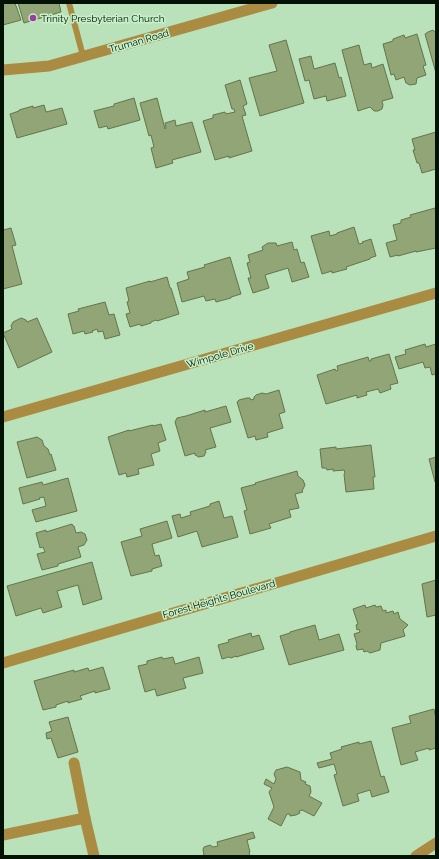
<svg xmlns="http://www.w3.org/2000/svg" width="439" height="859" font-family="Raleway,sans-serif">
  <rect width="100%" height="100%" fill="#b9e2bb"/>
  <g fill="#92a577" stroke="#637549">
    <path d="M 3,3 L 15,3 L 21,20 L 3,25 Z"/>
    <path d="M 18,3 L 59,3 L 61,12 L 24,23 Z"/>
    <path d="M 433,30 L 435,32 L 436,31 L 436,73 L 425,34 L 428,32 Z"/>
    <path d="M 417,34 L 426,65 L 423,66 L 426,75 L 417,78 L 416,84 L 410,85 L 406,83 L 404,77 L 396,80 L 394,74 L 391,75 L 383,44 L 393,41 L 393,39 L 404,35 L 405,38 Z"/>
    <path d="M 286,40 L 304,103 L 260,116 L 249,78 L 277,71 L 269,45 Z"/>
    <path d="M 359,45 L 364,65 L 371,63 L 372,68 L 383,64 L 393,98 L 382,101 L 383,105 L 382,109 L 378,111 L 374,111 L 370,107 L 358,111 L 342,50 Z"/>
    <path d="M 311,56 L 314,69 L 335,63 L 339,78 L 341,77 L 346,96 L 327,101 L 326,96 L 314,99 L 309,80 L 305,81 L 299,59 Z"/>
    <path d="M 240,80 L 247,104 L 243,106 L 246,115 L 242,116 L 252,151 L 229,158 L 229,156 L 215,160 L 203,121 L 213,118 L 213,115 L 225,112 L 226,114 L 235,112 L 234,109 L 232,109 L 225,85 Z"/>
    <path d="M 134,98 L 140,120 L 108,129 L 107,126 L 99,128 L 94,111 L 114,106 L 114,104 Z"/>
    <path d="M 157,98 L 165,129 L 166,128 L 165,123 L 175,120 L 176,126 L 192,122 L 201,152 L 172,160 L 173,163 L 156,168 L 151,148 L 154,147 L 151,135 L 149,136 L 140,103 Z"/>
    <path d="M 44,105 L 46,112 L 62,108 L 67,124 L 17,138 L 10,114 L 19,111 L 19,110 L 33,106 L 33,108 Z"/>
    <path d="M 436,132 L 436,169 L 422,173 L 419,163 L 417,163 L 413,150 L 415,150 L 412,139 Z"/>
    <path d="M 435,208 L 436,213 L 436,248 L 416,252 L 416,251 L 398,256 L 398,255 L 390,257 L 386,243 L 397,240 L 393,225 L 401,223 L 401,220 L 411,217 L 410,215 Z"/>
    <path d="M 354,227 L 359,244 L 363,243 L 362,242 L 371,239 L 376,256 L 370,258 L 370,259 L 346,267 L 347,269 L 332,273 L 332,271 L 322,274 L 311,236 L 329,231 L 330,236 L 337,234 L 337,233 Z"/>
    <path d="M 11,228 L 16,245 L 12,246 L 22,284 L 3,289 L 3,230 Z"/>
    <path d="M 292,242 L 294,250 L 297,249 L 301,263 L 304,262 L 309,277 L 292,282 L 288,268 L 265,275 L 269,288 L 253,293 L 248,278 L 251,278 L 247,263 L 250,262 L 248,255 L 263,250 L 262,247 L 268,243 L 276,243 L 277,246 Z"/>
    <path d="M 230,257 L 241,294 L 231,297 L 231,298 L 216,302 L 215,299 L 206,301 L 204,296 L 182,302 L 177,283 L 189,279 L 187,272 L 205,267 L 204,265 Z"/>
    <path d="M 167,277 L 170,288 L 171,288 L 179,314 L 157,321 L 156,320 L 151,322 L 151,323 L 141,326 L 140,324 L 130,327 L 126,314 L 130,313 L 127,302 L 129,301 L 126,288 L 150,281 L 150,282 Z"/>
    <path d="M 105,302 L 109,315 L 114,314 L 120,335 L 105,339 L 103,331 L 98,332 L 97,329 L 92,331 L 93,332 L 85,334 L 84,331 L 73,334 L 68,314 L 79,311 L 78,309 Z"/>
    <path d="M 21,318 L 26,320 L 27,322 L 37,318 L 52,352 L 18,368 L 3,333 L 12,329 L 11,326 L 13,322 Z"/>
    <path d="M 425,344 L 426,347 L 436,344 L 436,374 L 432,375 L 430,367 L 425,368 L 423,362 L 399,369 L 395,357 L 406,354 L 405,350 Z"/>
    <path d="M 389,354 L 398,383 L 390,385 L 391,389 L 380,393 L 378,389 L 366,392 L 367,395 L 357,398 L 357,395 L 326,404 L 317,375 L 335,369 L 336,371 L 338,370 L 337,366 L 368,357 L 369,361 L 371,361 L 371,359 Z"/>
    <path d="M 279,390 L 285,412 L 279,414 L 283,428 L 267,433 L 268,437 L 256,440 L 255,436 L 248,438 L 237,402 L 239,400 L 247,398 L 250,398 L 251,400 L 254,399 L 254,397 L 256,395 L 262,393 L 266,394 Z"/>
    <path d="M 226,406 L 231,422 L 210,428 L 216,447 L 205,450 L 206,452 L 204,456 L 199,457 L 195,455 L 195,453 L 185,456 L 175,422 L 177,418 L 186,416 L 205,410 L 205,412 Z"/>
    <path d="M 161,424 L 166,440 L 158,443 L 160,451 L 151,454 L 154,465 L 138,469 L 139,474 L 127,477 L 126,473 L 119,475 L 108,437 L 129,430 L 129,431 L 153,425 L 153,426 Z"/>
    <path d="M 37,437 L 42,440 L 44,446 L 48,449 L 50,455 L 51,454 L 56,470 L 27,478 L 17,442 Z"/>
    <path d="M 371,445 L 375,477 L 373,477 L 374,489 L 346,492 L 344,474 L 345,473 L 344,470 L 333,471 L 333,469 L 327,470 L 326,468 L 322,468 L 320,449 L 336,447 L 336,449 Z"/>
    <path d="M 436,457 L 436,482 L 435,482 L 429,459 Z"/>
    <path d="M 297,471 L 298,476 L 303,480 L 305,485 L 302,491 L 303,492 L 295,494 L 299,508 L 289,510 L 291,517 L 269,524 L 271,528 L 250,534 L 244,511 L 247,510 L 241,488 L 256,484 L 255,483 Z"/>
    <path d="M 68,478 L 77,511 L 36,522 L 32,510 L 46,506 L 44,497 L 39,498 L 40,499 L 23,504 L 19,488 L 42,482 L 43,485 Z"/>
    <path d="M 219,501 L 224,518 L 232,516 L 238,537 L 202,547 L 197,531 L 178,537 L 172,516 L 180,514 L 181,518 L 191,515 L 190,512 L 210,506 L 210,504 Z"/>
    <path d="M 167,521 L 172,538 L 152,544 L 155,556 L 159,555 L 162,566 L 152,569 L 152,571 L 131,576 L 121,542 L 142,536 L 140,529 Z"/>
    <path d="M 72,524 L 73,526 L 74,526 L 76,533 L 81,532 L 85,534 L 87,540 L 84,545 L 78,547 L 81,557 L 58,564 L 58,566 L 42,570 L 37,554 L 45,552 L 43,547 L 40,548 L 36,533 L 46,530 L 46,532 Z"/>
    <path d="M 92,562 L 102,599 L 83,605 L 78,585 L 57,591 L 62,607 L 43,613 L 41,608 L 16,616 L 7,586 Z"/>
    <path d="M 436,580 L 436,615 L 427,617 L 422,584 Z"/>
    <path d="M 365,605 L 366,608 L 375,605 L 376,607 L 381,606 L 383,611 L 386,610 L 386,613 L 393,611 L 394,614 L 398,612 L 400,619 L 408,625 L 403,630 L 405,636 L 381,643 L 380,650 L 370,653 L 367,651 L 364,652 L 363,649 L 357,650 L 356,646 L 357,644 L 354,634 L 360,632 L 359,629 L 357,630 L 356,625 L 358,624 L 353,609 Z"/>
    <path d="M 315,625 L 319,640 L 339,634 L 344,650 L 289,665 L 280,636 L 290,633 L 290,632 Z"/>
    <path d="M 251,633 L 252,637 L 259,635 L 264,649 L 236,657 L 236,656 L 231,658 L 229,657 L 222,659 L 218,645 L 229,642 L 228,640 Z"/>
    <path d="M 162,657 L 163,659 L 173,657 L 175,664 L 199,657 L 203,673 L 183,678 L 186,688 L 157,696 L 155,689 L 145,692 L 138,666 L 147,664 L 147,661 Z"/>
    <path d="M 103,667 L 110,689 L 95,693 L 95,691 L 80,696 L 82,699 L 68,703 L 68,701 L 56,705 L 56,707 L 43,710 L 34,681 L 74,670 L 74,672 L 88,668 L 89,671 Z"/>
    <path d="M 434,709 L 435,715 L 436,714 L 436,748 L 429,750 L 429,748 L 415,752 L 418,760 L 401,765 L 392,728 L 411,723 L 409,716 Z"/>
    <path d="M 68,717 L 78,752 L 58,758 L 51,738 L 47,739 L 46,733 L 52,731 L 49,722 Z"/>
    <path d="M 371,741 L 381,777 L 384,776 L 389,792 L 372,797 L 370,790 L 357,794 L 359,801 L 343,806 L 334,775 L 337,774 L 334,764 L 319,768 L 317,763 L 332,759 L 330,753 L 342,749 L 341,747 L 359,742 L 359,744 Z"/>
    <path d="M 287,767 L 300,772 L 301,780 L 306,782 L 305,784 L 310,786 L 311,792 L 309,796 L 322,803 L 314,816 L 302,810 L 299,811 L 300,813 L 296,815 L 290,816 L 290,814 L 287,814 L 281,826 L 268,819 L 274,807 L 269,792 L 272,788 L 264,784 L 266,779 L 274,784 L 276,779 L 274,774 L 276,770 Z"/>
    <path d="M 253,832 L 255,838 L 247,840 L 250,852 L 249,852 L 250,856 L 204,856 L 203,849 L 204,847 L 210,845 L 213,847 L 218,846 L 217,842 Z"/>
  </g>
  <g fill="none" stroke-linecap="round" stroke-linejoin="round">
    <path stroke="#aa8b42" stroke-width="6" d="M 69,3 L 83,56"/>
    <g stroke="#aa8b42" stroke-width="11">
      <path d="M 3,70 L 49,66 L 272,3"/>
      <path d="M 3,417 L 436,293"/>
      <path d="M 3,663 L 436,536"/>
      <path d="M 74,763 L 85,818 L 94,856"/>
      <path d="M 3,835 L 85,818"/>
      <path d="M 416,856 L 436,843"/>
    </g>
  </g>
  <circle fill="#9e3ca2" stroke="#c6f0c8" stroke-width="1.5" cx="33" cy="18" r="4"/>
  <g text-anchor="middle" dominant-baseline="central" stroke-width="3" stroke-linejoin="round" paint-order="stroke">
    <g font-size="10" fill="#041205" stroke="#c6f0c8" text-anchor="start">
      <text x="41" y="18">Trinity Presbyterian Church</text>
    </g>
    <g font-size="10" fill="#041205" stroke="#c6f0c8">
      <text transform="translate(139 41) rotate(-16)">Truman Road</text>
      <text transform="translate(220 355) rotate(-16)">Wimpole Drive</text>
      <text transform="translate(219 599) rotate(-16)">Forest Heights Boulevard</text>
    </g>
  </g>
  <rect width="439" height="859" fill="none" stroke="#041205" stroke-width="8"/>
</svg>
